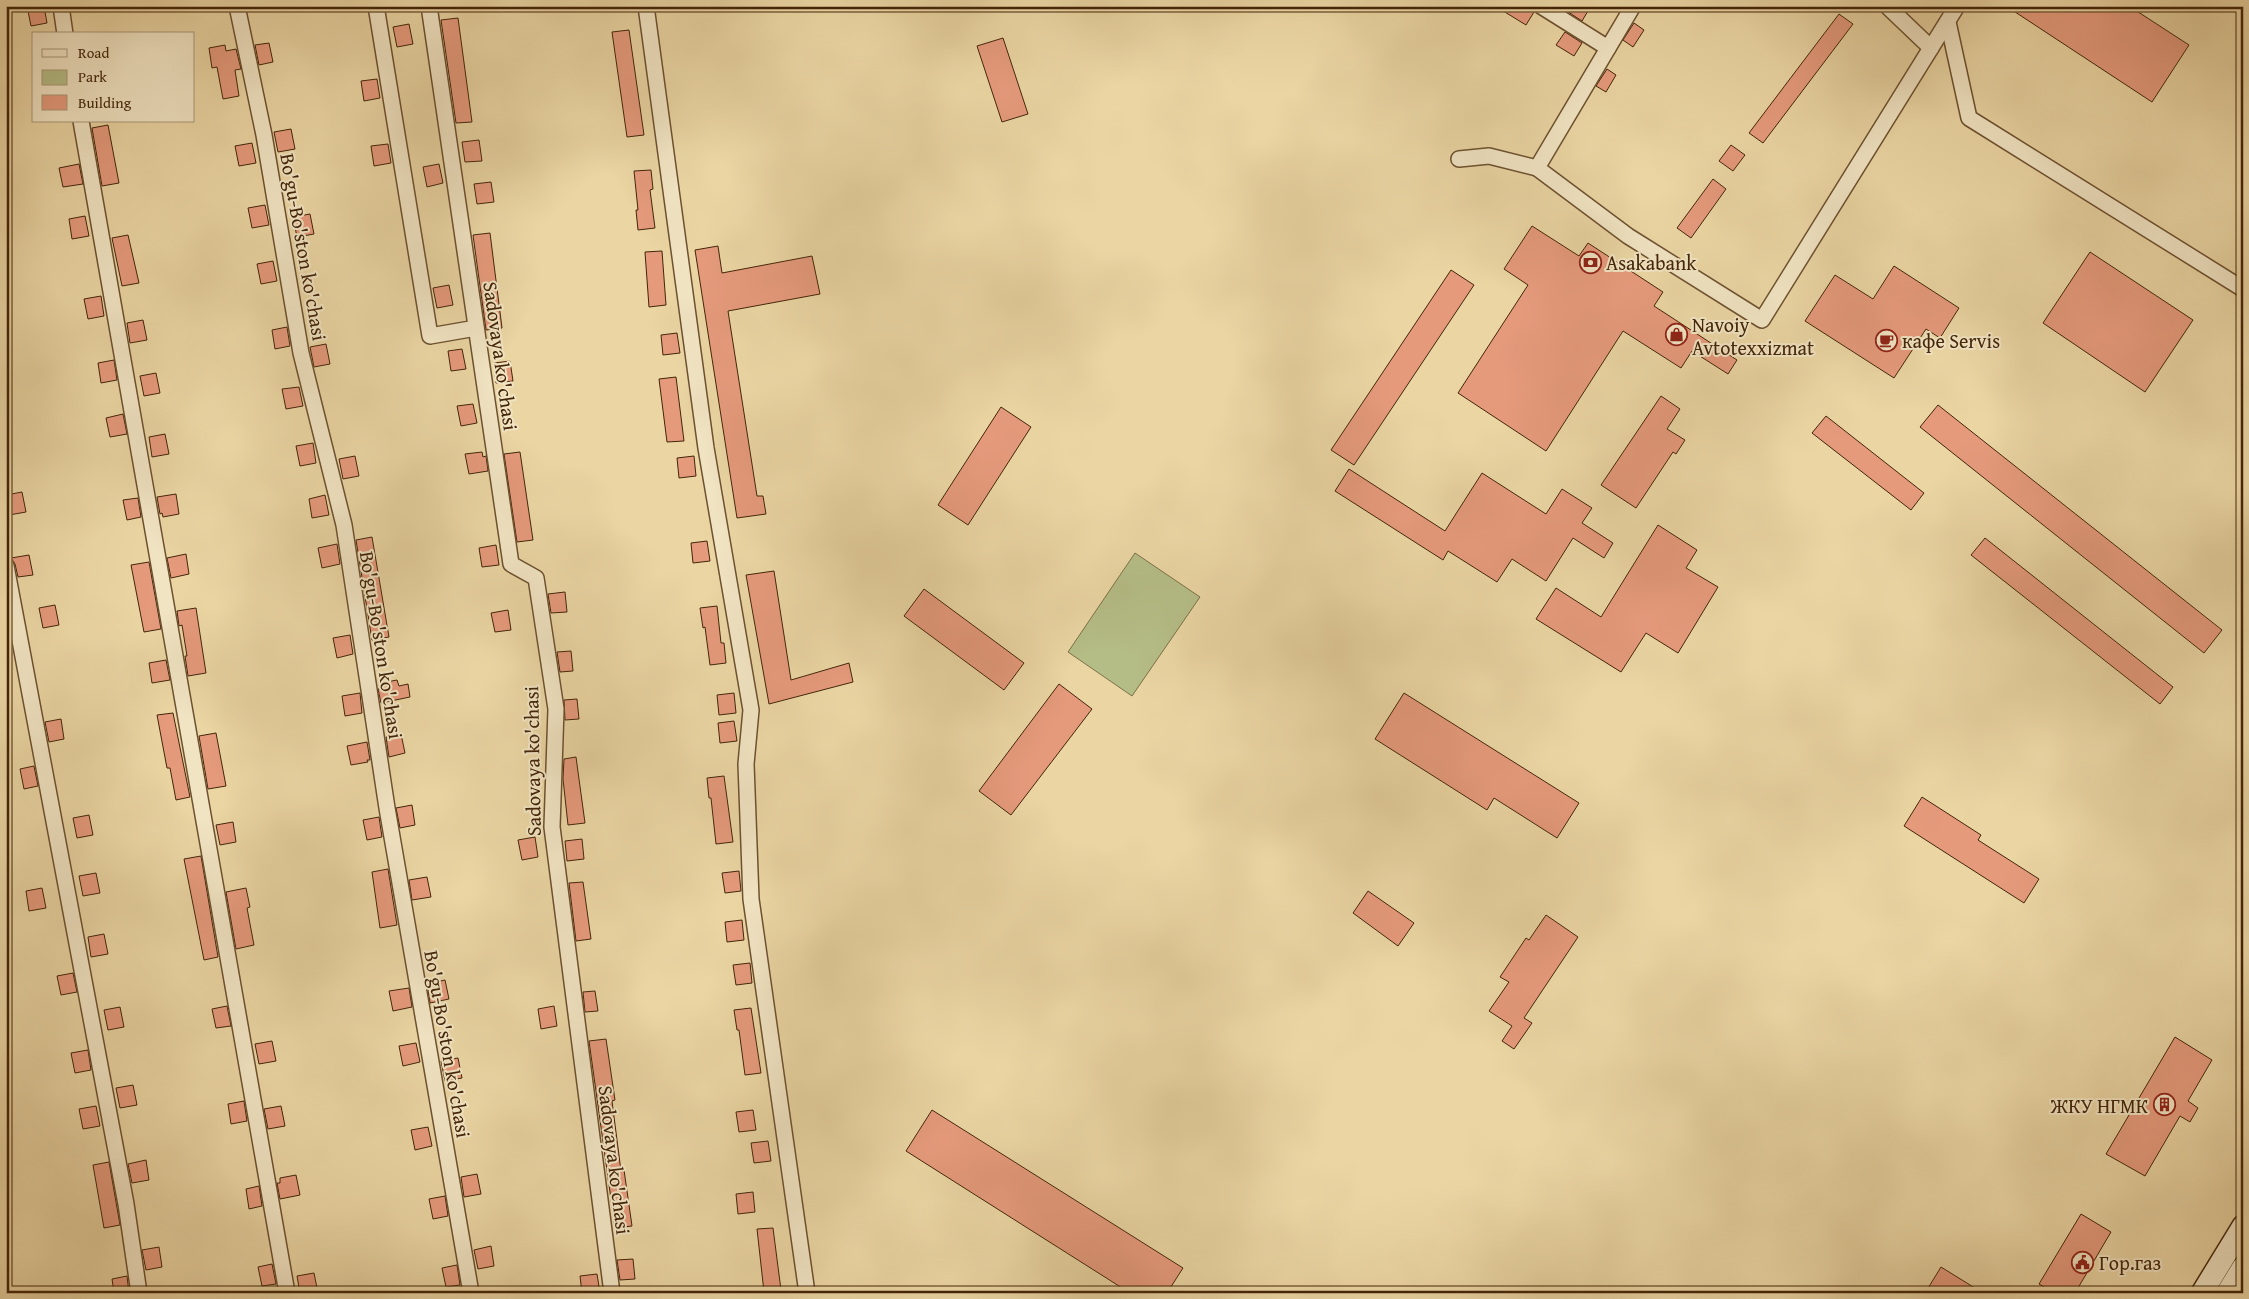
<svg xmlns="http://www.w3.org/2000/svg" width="2249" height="1299" font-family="'Gentium Book Plus',serif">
  <rect width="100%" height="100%" fill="#ead5a3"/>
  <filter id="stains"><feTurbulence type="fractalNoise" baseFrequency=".004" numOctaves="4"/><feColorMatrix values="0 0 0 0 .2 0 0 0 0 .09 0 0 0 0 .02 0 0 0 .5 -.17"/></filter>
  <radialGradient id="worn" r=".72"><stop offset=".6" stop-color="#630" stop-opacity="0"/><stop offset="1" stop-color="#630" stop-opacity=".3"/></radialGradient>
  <path fill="#b5bd86" stroke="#7c7148" d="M 1135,553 L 1200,597 L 1132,696 L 1068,652 Z"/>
  <g fill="#e59a7c" stroke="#432509">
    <path d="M 27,6 L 44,6 L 47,23 L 31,26 Z"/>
    <path d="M 1495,6 L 1532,6 L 1534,12 L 1526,25 Z"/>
    <path d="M 1559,6 L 1591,6 L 1582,21 Z"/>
    <path d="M 2006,6 L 2129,6 L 2189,45 L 2152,102 Z"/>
    <path d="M 1839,14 L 1853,24 L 1763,143 L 1749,133 Z"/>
    <path d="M 458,18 L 472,122 L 456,123 L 441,20 Z"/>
    <path d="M 1634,23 L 1644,30 L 1633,47 L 1623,40 Z"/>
    <path d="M 409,24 L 413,44 L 397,47 L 393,27 Z"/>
    <path d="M 629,30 L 644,135 L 627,137 L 612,32 Z"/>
    <path d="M 1565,32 L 1582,43 L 1574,56 L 1556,45 Z"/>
    <path d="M 1003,38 L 1028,114 L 1002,122 L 977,46 Z"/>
    <path d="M 269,43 L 273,62 L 259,65 L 255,45 Z"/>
    <path d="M 225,45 L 226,51 L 236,49 L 241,69 L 235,70 L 239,96 L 223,99 L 217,67 L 212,68 L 209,48 Z"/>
    <path d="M 1607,69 L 1616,75 L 1606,92 L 1596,86 Z"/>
    <path d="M 377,79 L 380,98 L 364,101 L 361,81 Z"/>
    <path d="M 108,125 L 119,183 L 102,186 L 92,128 Z"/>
    <path d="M 291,129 L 295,149 L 278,152 L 274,132 Z"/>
    <path d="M 479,140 L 482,161 L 465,162 L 462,142 Z"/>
    <path d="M 252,143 L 256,163 L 239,166 L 235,146 Z"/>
    <path d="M 388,144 L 391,163 L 374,166 L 371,146 Z"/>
    <path d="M 1731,145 L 1745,155 L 1733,171 L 1719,161 Z"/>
    <path d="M 79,164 L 83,184 L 63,187 L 59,168 Z"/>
    <path d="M 439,164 L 443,183 L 427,187 L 423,167 Z"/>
    <path d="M 651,170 L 653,189 L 650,190 L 655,228 L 638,230 L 636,210 L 638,210 L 634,171 Z"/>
    <path d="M 1713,179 L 1726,189 L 1691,238 L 1677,228 Z"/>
    <path d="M 491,182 L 494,202 L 477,204 L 474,184 Z"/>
    <path d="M 265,205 L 269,225 L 252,228 L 248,208 Z"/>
    <path d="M 310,214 L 314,234 L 297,237 L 293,217 Z"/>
    <path d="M 85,216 L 89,236 L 72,239 L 69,219 Z"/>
    <path d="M 1532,226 L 1579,256 L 1588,243 L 1663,292 L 1654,306 L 1737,360 L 1728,374 L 1692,351 L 1681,368 L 1623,331 L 1546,451 L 1458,393 L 1528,285 L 1504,269 Z"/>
    <path d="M 490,233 L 502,328 L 486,330 L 473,235 Z"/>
    <path d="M 128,235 L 139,283 L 122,286 L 112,238 Z"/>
    <path d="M 718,246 L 722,273 L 812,256 L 820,294 L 728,311 L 757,496 L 763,496 L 766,514 L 737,518 L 695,250 Z"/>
    <path d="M 662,251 L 666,305 L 649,307 L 645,252 Z"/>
    <path d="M 2090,252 L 2193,320 L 2145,392 L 2043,323 Z"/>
    <path d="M 273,261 L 277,281 L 261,284 L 257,264 Z"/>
    <path d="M 1894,266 L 1959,308 L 1940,338 L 1926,329 L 1894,378 L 1805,321 L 1835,275 L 1873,299 Z"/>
    <path d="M 1451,270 L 1474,285 L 1354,465 L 1331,450 Z"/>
    <path d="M 449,285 L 453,305 L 437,308 L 433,288 Z"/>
    <path d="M 101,296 L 104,316 L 88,319 L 84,299 Z"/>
    <path d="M 143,320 L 147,340 L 130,343 L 127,323 Z"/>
    <path d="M 287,327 L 290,346 L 275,349 L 272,330 Z"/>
    <path d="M 677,333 L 680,353 L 663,355 L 661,335 Z"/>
    <path d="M 326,344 L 330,364 L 314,367 L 310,347 Z"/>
    <path d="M 462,349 L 466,369 L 451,371 L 448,351 Z"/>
    <path d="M 114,360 L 117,380 L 101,383 L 98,363 Z"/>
    <path d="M 510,361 L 513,381 L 496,383 L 494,363 Z"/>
    <path d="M 156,373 L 160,393 L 144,396 L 140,376 Z"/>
    <path d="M 676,377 L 684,441 L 667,442 L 659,379 Z"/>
    <path d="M 299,387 L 303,406 L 286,409 L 282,389 Z"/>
    <path d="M 1661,396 L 1680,409 L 1667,429 L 1685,440 L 1676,454 L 1673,452 L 1636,508 L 1601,485 Z"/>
    <path d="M 473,404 L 477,423 L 461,426 L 457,406 Z"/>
    <path d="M 1938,405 L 2222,630 L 2204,653 L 1920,427 Z"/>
    <path d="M 1001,407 L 1031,427 L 968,525 L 938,505 Z"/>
    <path d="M 123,414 L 127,434 L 110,437 L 106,418 Z"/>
    <path d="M 1826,416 L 1924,493 L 1911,510 L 1812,433 Z"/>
    <path d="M 165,434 L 169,454 L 152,457 L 149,437 Z"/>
    <path d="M 313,443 L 316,463 L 300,466 L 296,446 Z"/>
    <path d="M 482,452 L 483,457 L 486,456 L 488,471 L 469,474 L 465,454 Z"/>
    <path d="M 520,452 L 533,540 L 517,542 L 504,454 Z"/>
    <path d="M 355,456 L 359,476 L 343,479 L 339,459 Z"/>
    <path d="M 694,456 L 696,476 L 679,478 L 677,458 Z"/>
    <path d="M 1349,469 L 1445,531 L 1482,473 L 1546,514 L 1562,489 L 1592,508 L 1582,523 L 1613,543 L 1604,558 L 1573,538 L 1546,581 L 1512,559 L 1497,582 L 1448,551 L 1443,560 L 1335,491 Z"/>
    <path d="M 22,492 L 26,512 L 9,515 L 6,495 Z"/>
    <path d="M 176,494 L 179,514 L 163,517 L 162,513 L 160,514 L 157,497 Z"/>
    <path d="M 325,495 L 329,515 L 312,518 L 309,499 Z"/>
    <path d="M 138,498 L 141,517 L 127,520 L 123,500 Z"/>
    <path d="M 1658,525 L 1697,550 L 1686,568 L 1718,587 L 1678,653 L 1646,633 L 1621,672 L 1536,619 L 1556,588 L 1601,617 Z"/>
    <path d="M 372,537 L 389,637 L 372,640 L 356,540 Z"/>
    <path d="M 1985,538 L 2173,687 L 2160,704 L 1971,555 Z"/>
    <path d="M 707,541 L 710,561 L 693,563 L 691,543 Z"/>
    <path d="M 337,544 L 340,564 L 322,568 L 318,548 Z"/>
    <path d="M 496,545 L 499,565 L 482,567 L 479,548 Z"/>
    <path d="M 186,554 L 189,574 L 171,578 L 167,558 Z"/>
    <path d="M 29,555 L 33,575 L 18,577 L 15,564 L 11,558 Z"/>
    <path d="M 149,562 L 161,629 L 144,632 L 131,565 Z"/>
    <path d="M 774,571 L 791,680 L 849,663 L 853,682 L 769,704 L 746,575 Z"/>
    <path d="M 924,589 L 1024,663 L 1004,690 L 904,616 Z"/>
    <path d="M 565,592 L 567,612 L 551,613 L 548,594 Z"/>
    <path d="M 55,605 L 59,625 L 43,628 L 39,608 Z"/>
    <path d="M 717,606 L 721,643 L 724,643 L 726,663 L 710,665 L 705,627 L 703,628 L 700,608 Z"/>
    <path d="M 196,608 L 206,673 L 188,676 L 185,656 L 187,656 L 182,625 L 179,626 L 177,611 Z"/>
    <path d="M 508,610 L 511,630 L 495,632 L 491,613 Z"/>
    <path d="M 350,635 L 353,654 L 337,658 L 333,638 Z"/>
    <path d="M 571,651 L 573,671 L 560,672 L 557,652 Z"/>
    <path d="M 166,660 L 170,680 L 152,683 L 149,663 Z"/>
    <path d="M 397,680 L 399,686 L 408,684 L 410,697 L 381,703 L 378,689 L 382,689 L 381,683 Z"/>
    <path d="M 1059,684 L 1092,709 L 1011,815 L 979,791 Z"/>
    <path d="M 360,693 L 362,713 L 345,716 L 342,696 Z"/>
    <path d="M 734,693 L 736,713 L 719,715 L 717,695 Z"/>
    <path d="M 1404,693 L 1579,803 L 1557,838 L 1494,798 L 1487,810 L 1375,739 Z"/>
    <path d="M 577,699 L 579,719 L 565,720 L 564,700 Z"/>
    <path d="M 173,713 L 190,797 L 176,800 L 170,768 L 167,768 L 157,715 Z"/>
    <path d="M 61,719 L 64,739 L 49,742 L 45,722 Z"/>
    <path d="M 734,721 L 737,741 L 720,743 L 718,723 Z"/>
    <path d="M 216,733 L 226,786 L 208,789 L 199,736 Z"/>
    <path d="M 401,734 L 405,753 L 389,757 L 386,737 Z"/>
    <path d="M 367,742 L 370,760 L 367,760 L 368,762 L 351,765 L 347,746 Z"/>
    <path d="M 576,757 L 585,823 L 568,825 L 563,779 L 564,759 Z"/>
    <path d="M 34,766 L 38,786 L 24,789 L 20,769 Z"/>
    <path d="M 724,776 L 733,842 L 716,844 L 711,798 L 709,798 L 707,778 Z"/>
    <path d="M 1922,797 L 1981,835 L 1978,840 L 2039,879 L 2024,903 L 1904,826 Z"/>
    <path d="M 412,805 L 415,825 L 400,828 L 396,808 Z"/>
    <path d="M 89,815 L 93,835 L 77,838 L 73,818 Z"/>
    <path d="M 379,817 L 382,837 L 367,840 L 363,820 Z"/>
    <path d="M 233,822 L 236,842 L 220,845 L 216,825 Z"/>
    <path d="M 535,837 L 538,857 L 522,860 L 518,840 Z"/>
    <path d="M 582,839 L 584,859 L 567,861 L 565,841 Z"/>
    <path d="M 201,856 L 218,957 L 204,960 L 184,859 Z"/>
    <path d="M 388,869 L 397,925 L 380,928 L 372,872 Z"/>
    <path d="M 739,871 L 741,891 L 725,893 L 722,873 Z"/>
    <path d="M 96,873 L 100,893 L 83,896 L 79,876 Z"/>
    <path d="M 427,877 L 431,897 L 412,900 L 409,880 Z"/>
    <path d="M 583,882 L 591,939 L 576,941 L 569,883 Z"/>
    <path d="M 42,888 L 46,908 L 29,911 L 26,891 Z"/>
    <path d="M 246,888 L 250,907 L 247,908 L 254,945 L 236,949 L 226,892 Z"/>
    <path d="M 1368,891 L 1414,923 L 1398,946 L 1353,913 Z"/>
    <path d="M 1546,915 L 1578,937 L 1524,1018 L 1532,1023 L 1514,1049 L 1502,1041 L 1512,1026 L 1489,1011 L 1509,982 L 1500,977 L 1526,938 L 1529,940 Z"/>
    <path d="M 742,920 L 744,940 L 727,942 L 725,922 Z"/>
    <path d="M 104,934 L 108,954 L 91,957 L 88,937 Z"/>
    <path d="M 750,963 L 752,983 L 736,985 L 733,965 Z"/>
    <path d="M 73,973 L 77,992 L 61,995 L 57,976 Z"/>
    <path d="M 445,980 L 449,999 L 430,1003 L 427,984 Z"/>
    <path d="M 409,988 L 412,1007 L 393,1011 L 389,991 Z"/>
    <path d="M 595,991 L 598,1011 L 585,1012 L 583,992 Z"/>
    <path d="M 227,1006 L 231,1026 L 216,1028 L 212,1009 Z"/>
    <path d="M 554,1006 L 557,1026 L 541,1029 L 538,1009 Z"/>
    <path d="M 120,1007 L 124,1027 L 108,1030 L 104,1010 Z"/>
    <path d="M 751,1008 L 761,1073 L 745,1075 L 739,1030 L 737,1030 L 734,1010 Z"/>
    <path d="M 2175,1037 L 2212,1060 L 2188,1101 L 2198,1108 L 2190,1122 L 2180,1116 L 2145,1176 L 2106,1154 Z"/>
    <path d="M 606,1039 L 615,1100 L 612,1101 L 621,1171 L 624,1170 L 632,1226 L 615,1228 L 589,1041 Z"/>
    <path d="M 272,1041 L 276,1061 L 259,1064 L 255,1044 Z"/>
    <path d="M 416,1043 L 420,1062 L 403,1066 L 399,1046 Z"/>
    <path d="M 88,1050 L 91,1070 L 75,1073 L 71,1053 Z"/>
    <path d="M 458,1058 L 462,1078 L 445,1081 L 441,1061 Z"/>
    <path d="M 133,1085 L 137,1105 L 120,1108 L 116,1088 Z"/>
    <path d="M 244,1101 L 247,1121 L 231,1124 L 228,1104 Z"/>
    <path d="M 96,1106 L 100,1126 L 83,1129 L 79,1109 Z"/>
    <path d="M 281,1106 L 285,1126 L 268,1129 L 264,1109 Z"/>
    <path d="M 753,1110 L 756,1130 L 739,1132 L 736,1112 Z"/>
    <path d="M 932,1110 L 1183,1268 L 1167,1293 L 1130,1293 L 906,1151 Z"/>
    <path d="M 428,1127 L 432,1146 L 415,1150 L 411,1130 Z"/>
    <path d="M 768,1141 L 771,1161 L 754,1163 L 751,1143 Z"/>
    <path d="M 146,1160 L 149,1180 L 132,1183 L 128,1164 Z"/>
    <path d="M 109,1162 L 120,1225 L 104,1228 L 93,1165 Z"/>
    <path d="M 477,1174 L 481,1194 L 464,1197 L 461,1177 Z"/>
    <path d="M 296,1175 L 300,1195 L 280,1199 L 277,1183 L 280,1183 L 280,1178 Z"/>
    <path d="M 259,1186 L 262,1206 L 249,1209 L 246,1189 Z"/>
    <path d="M 753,1192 L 755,1212 L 738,1214 L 736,1194 Z"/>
    <path d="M 445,1196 L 448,1216 L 433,1219 L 429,1199 Z"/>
    <path d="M 2081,1214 L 2111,1232 L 2075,1293 L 2054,1293 L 2039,1284 Z"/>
    <path d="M 773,1228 L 781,1290 L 764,1292 L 757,1229 Z"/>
    <path d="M 491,1246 L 494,1266 L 478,1269 L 474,1250 Z"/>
    <path d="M 159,1247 L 162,1267 L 146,1270 L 142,1250 Z"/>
    <path d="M 633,1259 L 635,1279 L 620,1280 L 617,1260 Z"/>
    <path d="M 272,1264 L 276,1284 L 262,1286 L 258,1267 Z"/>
    <path d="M 457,1265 L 460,1285 L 446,1287 L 442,1268 Z"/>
    <path d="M 1941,1267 L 1983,1293 L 1925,1293 Z"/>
    <path d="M 314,1273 L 318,1293 L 300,1293 L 297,1276 Z"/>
    <path d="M 597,1274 L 600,1293 L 582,1293 L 580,1276 Z"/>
    <path d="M 127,1276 L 129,1293 L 114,1293 L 112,1279 Z"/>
  </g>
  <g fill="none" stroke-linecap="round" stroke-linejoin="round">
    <defs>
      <g id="street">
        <path d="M 61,6 L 65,34"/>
        <path d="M 237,6 L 264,135 L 301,353 L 344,525 L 387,808 L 471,1293"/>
        <path d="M 376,6 L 430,336 L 476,328"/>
        <path d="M 429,6 L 511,564 L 536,578 L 556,709 L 552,827 L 612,1293"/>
        <path d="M 646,6 L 706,448 L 751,710 L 746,764 L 751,899 L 807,1293"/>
        <path d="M 1541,6 L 1608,48"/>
        <path d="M 1633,6 L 1537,168 L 1628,236 L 1762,320 L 1957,6"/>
        <path d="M 1887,6 L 1931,48"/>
        <path d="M 1948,22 L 1969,118 L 2243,289"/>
        <path d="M 81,121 L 287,1293"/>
        <path d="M 1459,159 L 1489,156 L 1537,168"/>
        <path d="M 6,566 L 126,1204 L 139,1293"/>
      </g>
      <g id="secondary">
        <path d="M 2202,1293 L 2243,1226"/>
        <path d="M 2227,1293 L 2243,1267"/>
      </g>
    </defs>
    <use href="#street" stroke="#6d5130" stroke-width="18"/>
    <use href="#secondary" stroke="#432509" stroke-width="24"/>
    <use href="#street" stroke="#f1e4c3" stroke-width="15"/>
    <use href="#secondary" stroke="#f1e4c3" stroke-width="21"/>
  </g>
  <defs>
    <symbol id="bank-ring" viewBox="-11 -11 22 22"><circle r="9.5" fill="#f1e4c3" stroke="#8f2418" stroke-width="1.5"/><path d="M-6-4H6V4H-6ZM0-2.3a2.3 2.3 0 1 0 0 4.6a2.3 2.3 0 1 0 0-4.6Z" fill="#8f2418"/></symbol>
    <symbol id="shop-ring" viewBox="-11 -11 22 22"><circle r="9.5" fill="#f1e4c3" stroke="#8f2418" stroke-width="1.5"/><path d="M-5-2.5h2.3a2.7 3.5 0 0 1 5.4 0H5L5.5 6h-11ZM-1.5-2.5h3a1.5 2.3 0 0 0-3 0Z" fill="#8f2418"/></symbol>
    <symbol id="cafe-ring" viewBox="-11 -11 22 22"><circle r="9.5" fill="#f1e4c3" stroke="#8f2418" stroke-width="1.5"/><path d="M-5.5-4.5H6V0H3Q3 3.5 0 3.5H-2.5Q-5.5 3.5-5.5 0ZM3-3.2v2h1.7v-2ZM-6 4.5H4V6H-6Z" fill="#8f2418"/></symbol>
    <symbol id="building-ring" viewBox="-11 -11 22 22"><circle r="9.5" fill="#f1e4c3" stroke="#8f2418" stroke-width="1.5"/><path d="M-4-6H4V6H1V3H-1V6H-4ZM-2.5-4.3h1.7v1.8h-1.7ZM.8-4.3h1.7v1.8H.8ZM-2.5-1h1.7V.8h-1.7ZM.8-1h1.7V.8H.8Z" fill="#8f2418"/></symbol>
    <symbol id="civic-ring" viewBox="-11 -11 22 22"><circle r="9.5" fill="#f1e4c3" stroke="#8f2418" stroke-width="1.5"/><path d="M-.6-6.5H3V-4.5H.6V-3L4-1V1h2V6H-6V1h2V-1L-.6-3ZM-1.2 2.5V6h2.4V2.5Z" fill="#8f2418"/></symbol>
  </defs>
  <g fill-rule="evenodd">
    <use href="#bank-ring" x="1578" y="250" width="25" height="25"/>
    <use href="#shop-ring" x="1664" y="322" width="25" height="25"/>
    <use href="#cafe-ring" x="1874" y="328" width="25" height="25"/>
    <use href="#building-ring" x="2152" y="1092" width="25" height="25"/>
    <use href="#civic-ring" x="2070" y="1250" width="25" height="25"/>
  </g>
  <g text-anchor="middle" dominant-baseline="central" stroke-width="4" stroke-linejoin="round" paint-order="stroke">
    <g font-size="20" fill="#432509" stroke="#f1e4c3">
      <text transform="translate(304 247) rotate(80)">Bo'gu-Bo'ston ko'chasi</text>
      <text transform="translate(501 356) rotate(82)">Sadovaya ko'chasi</text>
      <text transform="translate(382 645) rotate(81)">Bo'gu-Bo'ston ko'chasi</text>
      <text transform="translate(532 761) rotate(-91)">Sadovaya ko'chasi</text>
      <text transform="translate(448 1044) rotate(80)">Bo'gu-Bo'ston ko'chasi</text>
      <text transform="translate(615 1160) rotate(83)">Sadovaya ko'chasi</text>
    </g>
    <g font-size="20" fill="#432509" stroke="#f1e4c3" text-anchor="start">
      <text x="1606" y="262">Asakabank</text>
      <text x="1692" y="324">Navoiy<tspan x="1692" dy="23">Avtotexxizmat</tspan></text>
      <text x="1902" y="340">кафе Servis</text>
      <text x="2148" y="1105" text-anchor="end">ЖКУ НГМК</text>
      <text x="2099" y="1262">Гор.газ</text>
    </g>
  </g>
  <rect width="2249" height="1299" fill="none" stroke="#ead5a3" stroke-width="25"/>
  <rect x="8" y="8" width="2234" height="1284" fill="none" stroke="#432509" stroke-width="2.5"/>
  <rect x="12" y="12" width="2224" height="1274" fill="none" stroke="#432509"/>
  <rect x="32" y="32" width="162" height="90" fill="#f1e4c3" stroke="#ab9879"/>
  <rect x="42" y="49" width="25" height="8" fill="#f1e4c3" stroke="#ab9879"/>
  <text x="78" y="58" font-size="15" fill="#432509">Road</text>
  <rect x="42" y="70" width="25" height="15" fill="#b5bd86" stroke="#ab9879"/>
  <text x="78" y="82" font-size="15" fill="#432509">Park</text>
  <rect x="42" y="95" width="25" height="15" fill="#e59a7c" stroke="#ab9879"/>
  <text x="78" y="108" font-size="15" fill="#432509">Building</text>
  <rect width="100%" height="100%" filter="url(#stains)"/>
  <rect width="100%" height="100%" fill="url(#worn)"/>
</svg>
